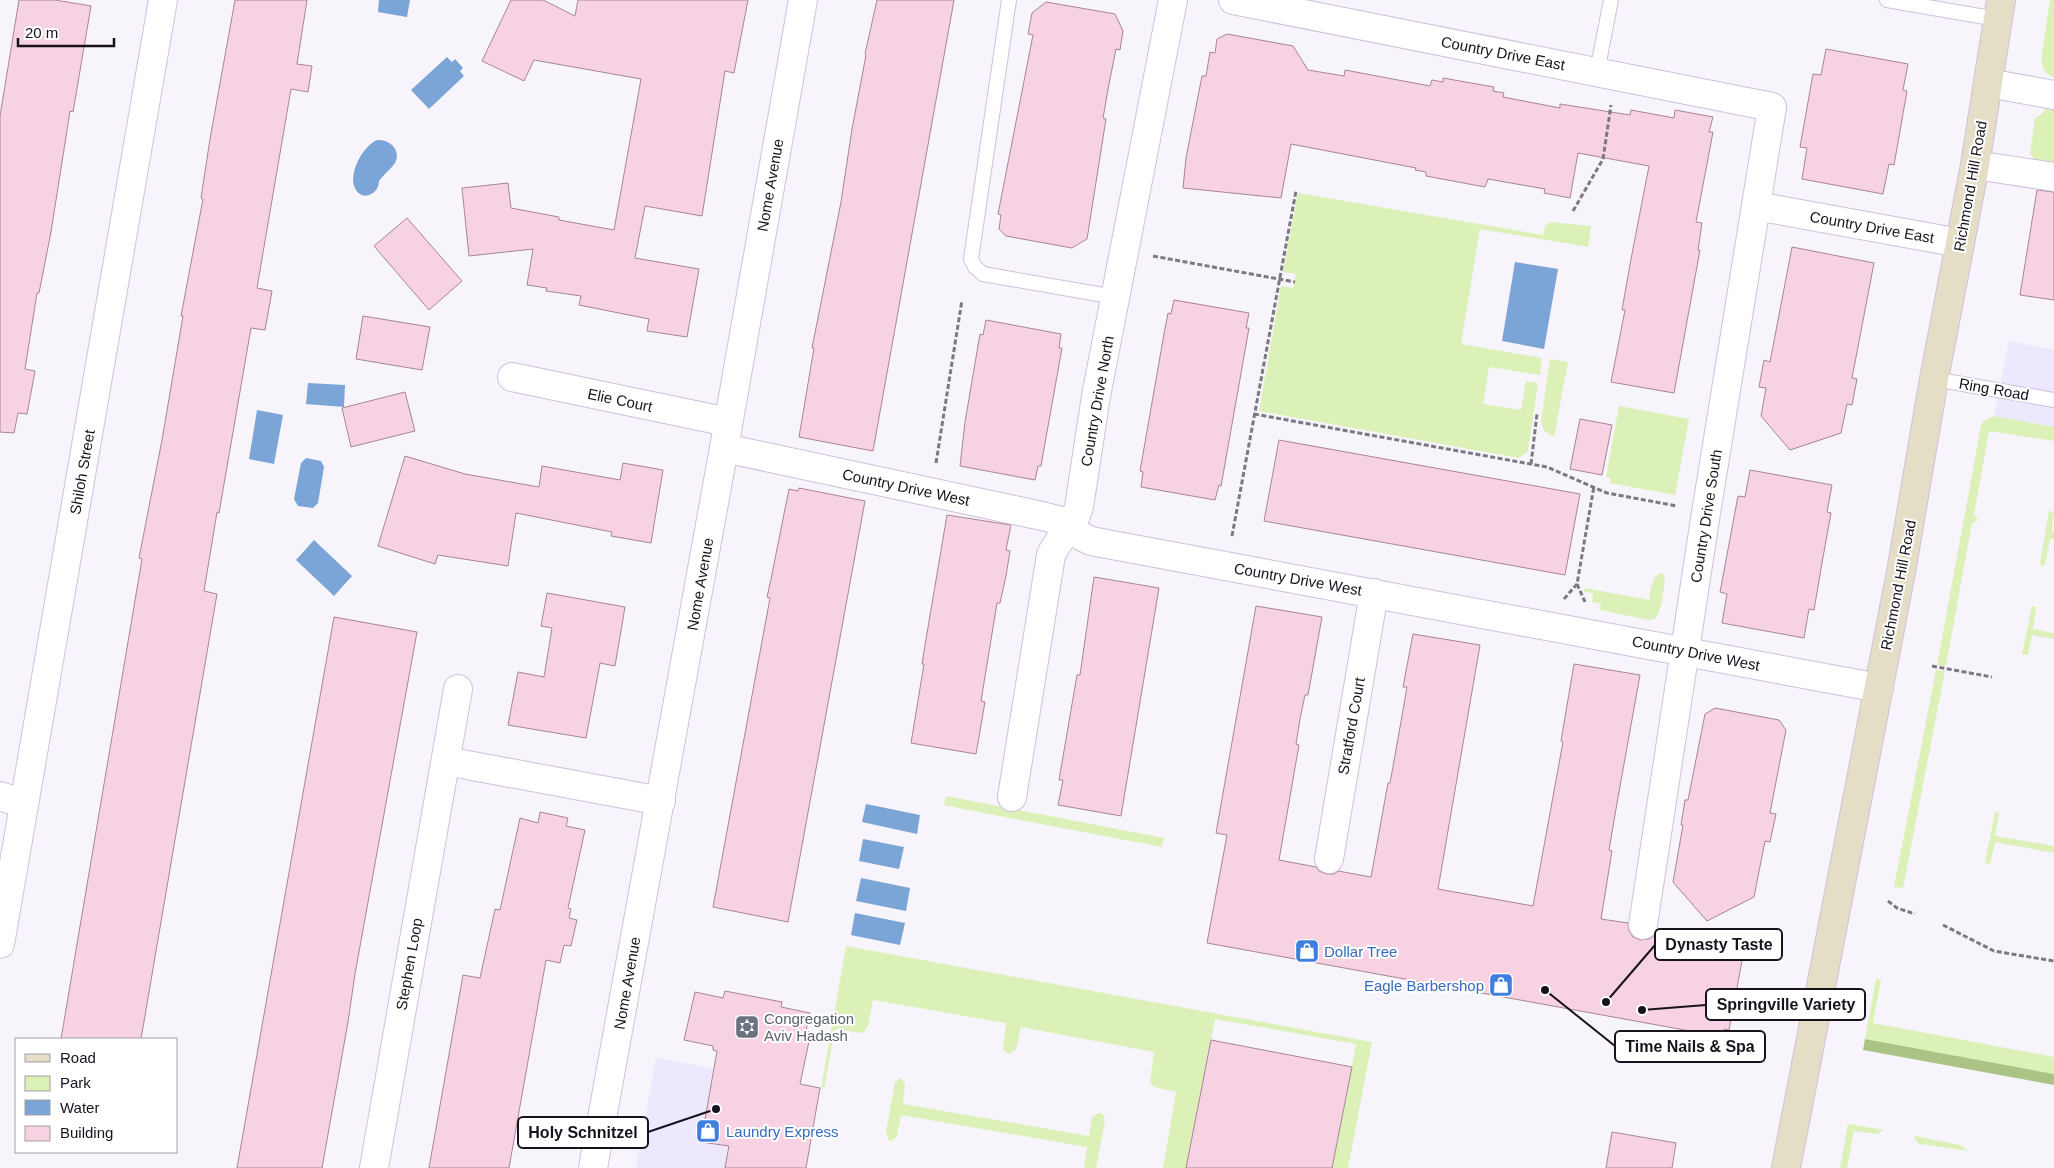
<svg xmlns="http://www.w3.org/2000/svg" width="2054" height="1168" font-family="Helvetica,sans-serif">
  <rect width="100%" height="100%" fill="#f8f4fb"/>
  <g fill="#eee8fe">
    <path d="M 2009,341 L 2054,350 L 2054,427 L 1994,416 Z"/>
    <path d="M 656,1058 L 820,1088 L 806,1168 L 636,1168 Z"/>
  </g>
  <g fill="#dbf1b7">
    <path d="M 2050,0 L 2054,0 L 2054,78 L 2045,72 L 2041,61 Z"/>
    <path d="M 2044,109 L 2054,110 L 2054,167 L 2036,161 L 2030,154 L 2035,118 L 2043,113 Z"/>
    <path d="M 1298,193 L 1543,235 L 1545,226 L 1551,222 L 1591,226 L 1588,247 L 1480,229 L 1461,344 L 1542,358 L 1540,375 L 1489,367 L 1483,404 L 1521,410 L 1526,381 L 1538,383 L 1528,451 L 1519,458 L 1259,411 L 1281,286 L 1293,288 L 1296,274 L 1283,272 Z"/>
    <path d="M 1550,359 L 1568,362 L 1554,437 L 1544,431 L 1541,421 Z"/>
    <path d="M 1619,406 L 1689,419 L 1675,495 L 1610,483 L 1611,478 L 1606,477 Z"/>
    <path d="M 1994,416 L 2054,427 L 2054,441 L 1989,431 L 1974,515 L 1977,518 L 1977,521 L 1972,523 L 1947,660 L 1946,666 L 1937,665 L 1981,426 L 1983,421 Z"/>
    <path d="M 2049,511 L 2054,512 L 2052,531 L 2054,532 L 2054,539 L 2050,539 L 2045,564 L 2042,567 L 2040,562 Z"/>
    <path d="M 1660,573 L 1664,574 C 1666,580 1661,611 1657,616 C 1654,620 1653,619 1649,620 L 1600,610 L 1601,604 L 1592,602 L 1593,593 L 1584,592 L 1585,588 L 1649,600 C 1651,591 1651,578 1660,573 Z"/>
    <path d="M 2032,606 L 2036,607 L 2033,629 L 2054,633 L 2054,639 L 2032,635 L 2028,655 L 2022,654 Z"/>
    <path d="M 1936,670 L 1945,671 L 1903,888 L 1894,887 Z"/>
    <path d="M 946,796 L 1164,838 L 1162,847 L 968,810 L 944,805 Z"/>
    <path d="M 1995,812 L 1999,813 L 1995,836 L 2054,846 L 2054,853 L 1995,842 L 1990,864 L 1985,863 Z"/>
    <path d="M 846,946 L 1372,1042 L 1348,1168 L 1332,1168 L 1356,1044 L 1215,1019 L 1186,1168 L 1163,1168 L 1176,1092 L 1155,1087 L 1150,1083 L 1154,1052 L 1021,1027 L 1016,1049 L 1009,1054 L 1003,1050 L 1006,1023 L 873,1000 L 868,1026 L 863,1033 L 835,1029 L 824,1089 L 821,1088 Z"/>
    <path d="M 1876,979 L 1879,979 L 1881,981 L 1873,1023 L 2054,1057 L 2054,1074 L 1865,1039 Z"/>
    <path d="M 901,1078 L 905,1084 L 903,1104 L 1089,1136 L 1092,1117 L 1100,1112 L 1104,1116 L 1105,1121 L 1096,1168 L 1084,1168 L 1087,1147 L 901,1115 L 897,1136 L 893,1140 L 889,1141 L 886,1132 L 895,1082 Z"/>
    <path d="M 1848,1124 L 1884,1130 L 1877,1134 L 1854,1131 L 1847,1168 L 1840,1168 Z"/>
    <path d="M 1915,1136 L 1960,1145 L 1969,1151 L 1919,1144 L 1915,1140 Z"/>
  </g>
  <path fill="#abc384" d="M 1865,1039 L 2054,1074 L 2054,1085 L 1863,1050 Z"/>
  <g fill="#7ba4d7">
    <path d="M 379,0 L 410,0 L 407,17 L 378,12 Z"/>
    <path d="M 447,57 L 452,62 L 455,59 L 463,68 L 460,71 L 464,76 L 429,109 L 411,90 Z"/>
    <path d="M 377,140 C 389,139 402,150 395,163 C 391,169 383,175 379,181 C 379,195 361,202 355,188 C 348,173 363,146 377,140 Z"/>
    <path d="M 1515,262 L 1558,269 L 1544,349 L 1502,341 Z"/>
    <path d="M 308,383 L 345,385 L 344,407 L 306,404 Z"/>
    <path d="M 257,410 L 283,415 L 274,464 L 249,459 Z"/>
    <path d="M 306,458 L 321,461 L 324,467 L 318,503 L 313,508 L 298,506 L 294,499 L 301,463 Z"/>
    <path d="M 314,540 L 352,576 L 334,596 L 296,560 Z"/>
    <path d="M 866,804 L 920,815 L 917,834 L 862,822 Z"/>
    <path d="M 863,839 L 904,847 L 899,869 L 859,861 Z"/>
    <path d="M 861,878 L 910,888 L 906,911 L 856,901 Z"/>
    <path d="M 855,913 L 905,923 L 900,945 L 851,935 Z"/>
  </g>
  <g fill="#f7d2e3" stroke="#a78596">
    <path d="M 19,0 L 55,0 L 91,6 L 73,112 L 70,111 L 51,232 L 39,293 L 37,293 L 25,369 L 35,371 L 27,414 L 18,413 L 14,433 L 0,432 L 0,116 Z"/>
    <path d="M 235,0 L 307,0 L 297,64 L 312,66 L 308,92 L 291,89 L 257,288 L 272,291 L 265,330 L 251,328 L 219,513 L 217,512 L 204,591 L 217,594 L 141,1039 L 61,1039 L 142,559 L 139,558 L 162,440 L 183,316 L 181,316 L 203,199 L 201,198 L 210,139 Z"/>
    <path d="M 511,0 L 543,0 L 575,16 L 578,0 L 748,0 L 734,73 L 725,71 L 702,216 L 645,206 L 635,258 L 699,269 L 687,337 L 647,331 L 649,319 L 579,305 L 581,296 L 546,291 L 547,288 L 527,285 L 533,249 L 469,256 L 462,188 L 508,183 L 511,208 L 559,217 L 559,220 L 614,230 L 641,79 L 534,60 L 524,81 L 482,61 Z"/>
    <path d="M 877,0 L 954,0 L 873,451 L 799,437 L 814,348 L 812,348 L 841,202 L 852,129 L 866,55 L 865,54 Z"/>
    <path d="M 1046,2 L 1115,14 L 1123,31 L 1120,50 L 1116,49 L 1109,84 L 1103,118 L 1106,119 L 1087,239 L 1072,248 L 1006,236 L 999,229 L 1001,215 L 998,214 L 1033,35 L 1028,34 L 1032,13 Z"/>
    <path d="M 1227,34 L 1293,46 L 1308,70 L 1344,76 L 1345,70 L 1430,86 L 1432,80 L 1443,82 L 1443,78 L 1494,87 L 1493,91 L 1504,93 L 1503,97 L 1560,108 L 1560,104 L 1630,115 L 1631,110 L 1674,118 L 1675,110 L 1713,117 L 1709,132 L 1713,132 L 1696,222 L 1702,223 L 1698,250 L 1700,250 L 1674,393 L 1611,382 L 1625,310 L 1622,310 L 1631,259 L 1649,166 L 1578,153 L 1570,198 L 1544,193 L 1545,189 L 1488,179 L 1485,187 L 1426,176 L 1426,172 L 1415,170 L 1416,168 L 1291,144 L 1281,198 L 1183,188 L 1186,158 L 1202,76 L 1206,76 L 1210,52 L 1215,53 L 1217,39 Z"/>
    <path d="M 1826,49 L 1908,64 L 1903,90 L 1907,91 L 1894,165 L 1889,164 L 1883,194 L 1802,179 L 1807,148 L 1800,147 L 1813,74 L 1821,75 Z"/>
    <path d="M 2037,190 L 2054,192 L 2054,300 L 2020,295 Z"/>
    <path d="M 407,218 L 462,281 L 429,310 L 374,246 Z"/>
    <path d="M 1792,247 L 1874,263 L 1852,378 L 1857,379 L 1852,405 L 1847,404 L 1841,433 L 1790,450 L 1761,416 L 1766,388 L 1759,387 L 1764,360 L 1770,362 Z"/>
    <path d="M 1174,300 L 1249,313 L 1246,328 L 1249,328 L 1226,458 L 1221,486 L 1219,485 L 1215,500 L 1141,487 L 1143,472 L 1140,471 L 1164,334 L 1168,313 L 1171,314 Z"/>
    <path d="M 363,316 L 430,327 L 422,370 L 356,359 Z"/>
    <path d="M 986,320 L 1061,334 L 1059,348 L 1062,348 L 1047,432 L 1041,466 L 1038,466 L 1035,480 L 960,466 L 965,422 L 980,334 L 983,335 Z"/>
    <path d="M 405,392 L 415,431 L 351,447 L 342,408 Z"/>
    <path d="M 1580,419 L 1612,425 L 1602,475 L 1570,469 Z"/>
    <path d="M 1279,440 L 1580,494 L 1565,575 L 1264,521 Z"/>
    <path d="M 405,456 L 465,474 L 539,487 L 542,466 L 620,480 L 623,463 L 663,470 L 651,543 L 611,536 L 612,532 L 516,513 L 508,566 L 438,555 L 435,564 L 378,546 Z"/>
    <path d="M 1750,470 L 1832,485 L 1827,512 L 1831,513 L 1822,563 L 1814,610 L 1809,609 L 1804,638 L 1722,623 L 1727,594 L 1720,592 L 1738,496 L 1745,497 Z"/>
    <path d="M 799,488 L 865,501 L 788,922 L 713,907 L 770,598 L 767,597 L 771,579 L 789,489 L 798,491 Z"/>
    <path d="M 947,515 L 1011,525 L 1006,550 L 1010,551 L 1006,576 L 1000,603 L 997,603 L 981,701 L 985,702 L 976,754 L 911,743 L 924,664 L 922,664 L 926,639 Z"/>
    <path d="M 1094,577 L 1159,588 L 1121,816 L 1058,805 L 1063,780 L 1059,780 L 1077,675 L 1080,675 Z"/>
    <path d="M 547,593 L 625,607 L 615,666 L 600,663 L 586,738 L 508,725 L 518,672 L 544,677 L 552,628 L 541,626 Z"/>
    <path d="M 1256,606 L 1322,617 L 1308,695 L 1305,695 L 1300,719 L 1296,744 L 1299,745 L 1279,860 L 1316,867 L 1319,871 L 1326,874 L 1334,874 L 1338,871 L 1371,877 L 1388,783 L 1390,783 L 1399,733 L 1407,687 L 1403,687 L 1413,634 L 1480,645 L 1438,889 L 1533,906 L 1563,742 L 1561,741 L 1574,664 L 1640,675 L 1617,803 L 1609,850 L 1612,851 L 1601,919 L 1628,923 L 1629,931 L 1633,937 L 1640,940 L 1649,939 L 1655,935 L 1658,929 L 1745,945 L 1729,1030 L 1724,1029 L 1723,1037 L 1207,943 L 1227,835 L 1216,833 Z"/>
    <path d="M 334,617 L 417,632 L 355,974 L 348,1022 L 322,1168 L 237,1168 Z"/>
    <path d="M 1715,708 L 1779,720 L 1786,730 L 1770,813 L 1776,814 L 1770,842 L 1765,841 L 1754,897 L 1707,921 L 1673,882 L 1683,825 L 1681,825 L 1685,800 L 1688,800 L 1705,714 Z"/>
    <path d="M 540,812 L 568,818 L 566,826 L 585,830 L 568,908 L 571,909 L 569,918 L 577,920 L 571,946 L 564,945 L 560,963 L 546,960 L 509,1168 L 429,1168 L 463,975 L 480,978 L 495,909 L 500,910 L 520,818 L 538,823 Z"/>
    <path d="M 725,991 L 782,1002 L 781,1007 L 810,1013 L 806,1031 L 811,1032 L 800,1084 L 820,1088 L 806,1168 L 725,1168 L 729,1146 L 701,1142 L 717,1051 L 713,1050 L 713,1046 L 684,1040 L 695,992 L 723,998 Z"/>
    <path d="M 1211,1040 L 1352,1067 L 1332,1168 L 1186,1168 Z"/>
    <path d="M 1612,1132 L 1676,1143 L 1672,1168 L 1606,1168 Z"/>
  </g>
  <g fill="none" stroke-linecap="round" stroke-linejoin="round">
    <defs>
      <g id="lane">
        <path d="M 1009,0 L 971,259 L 975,267 L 983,274 L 1115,297"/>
        <path d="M 1887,0 L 1997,19"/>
        <path d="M 1597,72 L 1611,0"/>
        <path d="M 1934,379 L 2054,400"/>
      </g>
      <g id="street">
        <path d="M 1233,0 L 1772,107 L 1705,519 L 1643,925"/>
        <path d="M 1988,83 L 2054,95"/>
        <path d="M 1975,165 L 2054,177"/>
        <path d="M 1756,206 L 1960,243"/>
        <path d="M 512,377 L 728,422"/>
        <path d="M 724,448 L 1042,516 L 1058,520 L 1081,536 L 1091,541 L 1879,688"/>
        <path d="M 446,761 L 661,801"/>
        <path d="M 0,796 L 24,804"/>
        <path d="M 1012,797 L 1051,555 C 1059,537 1074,526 1079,507 L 1096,396 L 1173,0"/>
        <path d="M 1329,859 L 1374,593"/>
        <path d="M 0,944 L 163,0"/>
        <path d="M 374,1168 L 458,689"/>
        <path d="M 593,1168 L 724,448 L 803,0"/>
      </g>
      <path id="secondary" d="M 1786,1168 L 1901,572 L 1934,379 L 1975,165 L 2001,0"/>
    </defs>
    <use href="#lane" stroke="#d0bfde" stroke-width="16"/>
    <use href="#street" stroke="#d0bfde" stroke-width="30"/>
    <use href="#secondary" stroke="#d0bfde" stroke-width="30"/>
    <g stroke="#7d7881" stroke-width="3" stroke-dasharray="5 2.5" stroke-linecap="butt">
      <path d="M 1573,211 L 1603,159 L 1611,105"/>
      <path d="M 1153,256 L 1295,282"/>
      <path d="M 1254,414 L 1547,467 L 1607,493 L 1677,506"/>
      <path d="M 936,463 L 962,300"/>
      <path d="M 1531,464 L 1537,414"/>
      <path d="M 1232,536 L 1296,191"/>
      <path d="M 1577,584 L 1585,602"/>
      <path d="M 1564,599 L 1577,584 L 1594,486"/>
      <path d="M 1932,666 L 1992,677"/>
      <path d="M 1888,901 L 1897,908 L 1915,914"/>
      <path d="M 1943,925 L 1994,951 L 2054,961"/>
    </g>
    <use href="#lane" stroke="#fff" stroke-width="14"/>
    <use href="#street" stroke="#fff" stroke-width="28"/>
    <use href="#secondary" stroke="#e5dec7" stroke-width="28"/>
  </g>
  <defs>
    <symbol id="shop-square" viewBox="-11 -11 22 22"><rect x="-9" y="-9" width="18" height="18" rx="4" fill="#3f7fe0" stroke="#fff"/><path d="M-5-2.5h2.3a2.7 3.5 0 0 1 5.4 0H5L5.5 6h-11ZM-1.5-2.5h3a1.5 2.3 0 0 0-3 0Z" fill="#fff"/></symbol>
    <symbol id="synagogue-square" viewBox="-11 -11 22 22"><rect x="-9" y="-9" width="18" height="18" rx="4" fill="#6b7280" stroke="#fff"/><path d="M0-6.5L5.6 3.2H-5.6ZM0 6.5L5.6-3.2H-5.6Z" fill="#fff"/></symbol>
  </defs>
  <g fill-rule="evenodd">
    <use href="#shop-square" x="1293" y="937" width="28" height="28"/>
    <use href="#shop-square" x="1487" y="971" width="28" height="28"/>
    <use href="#synagogue-square" x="733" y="1013" width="28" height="28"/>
    <use href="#shop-square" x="694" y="1117" width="28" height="28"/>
  </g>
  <g text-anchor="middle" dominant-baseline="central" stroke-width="4" stroke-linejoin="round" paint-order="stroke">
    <g font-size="15" fill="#18121d" stroke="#fff">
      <text transform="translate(1503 53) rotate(11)">Country Drive East</text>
      <text transform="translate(770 185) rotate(-80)">Nome Avenue</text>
      <text transform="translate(1970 186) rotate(-80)">Richmond Hill Road</text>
      <text transform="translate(1872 227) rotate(10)">Country Drive East</text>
      <text transform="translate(1994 389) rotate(10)">Ring Road</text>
      <text transform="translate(620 400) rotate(12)">Elie Court</text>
      <text transform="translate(1097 401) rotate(-80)">Country Drive North</text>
      <text transform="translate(82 472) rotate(-80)">Shiloh Street</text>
      <text transform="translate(906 487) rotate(12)">Country Drive West</text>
      <text transform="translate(1706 516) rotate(-81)">Country Drive South</text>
      <text transform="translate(1298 579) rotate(10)">Country Drive West</text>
      <text transform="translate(700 584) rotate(-80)">Nome Avenue</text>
      <text transform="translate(1898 585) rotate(-79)">Richmond Hill Road</text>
      <text transform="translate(1696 653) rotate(11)">Country Drive West</text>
      <text transform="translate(1351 726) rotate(-80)">Stratford Court</text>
      <text transform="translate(409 964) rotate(-80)">Stephen Loop</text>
      <text transform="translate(627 983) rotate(-80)">Nome Avenue</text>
    </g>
    <g font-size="15" fill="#366cbe" stroke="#fff" text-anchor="start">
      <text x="1324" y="951">Dollar Tree</text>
      <text x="1484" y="985" text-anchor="end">Eagle Barbershop</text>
      <text x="726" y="1131">Laundry Express</text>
    </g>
    <g font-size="15" fill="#5b616d" stroke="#fff" text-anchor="start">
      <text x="764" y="1018">Congregation<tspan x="764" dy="17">Aviv Hadash</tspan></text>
    </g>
  </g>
  <path fill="none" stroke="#18121d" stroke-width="2" d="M1606 1002L1655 945M1642 1010L1706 1005M1545 990L1615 1046M716 1109L648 1132"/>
  <g fill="#18121d" stroke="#fff" stroke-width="2">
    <circle cx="1606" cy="1002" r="5"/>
    <circle cx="1642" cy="1010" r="5"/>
    <circle cx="1545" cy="990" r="5"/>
    <circle cx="716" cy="1109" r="5"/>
  </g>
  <g fill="#fff" stroke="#18121d" stroke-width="2">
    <rect x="1655" y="929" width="127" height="31" rx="5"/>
    <rect x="1706" y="989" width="159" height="31" rx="5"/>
    <rect x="1615" y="1031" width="150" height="31" rx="5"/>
    <rect x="518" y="1117" width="130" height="31" rx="5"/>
  </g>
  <g font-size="16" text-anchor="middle" font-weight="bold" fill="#18121d">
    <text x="1719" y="950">Dynasty Taste</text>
    <text x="1786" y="1010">Springville Variety</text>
    <text x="1690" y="1052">Time Nails &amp; Spa</text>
    <text x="583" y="1138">Holy Schnitzel</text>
  </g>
  <rect x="15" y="1038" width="162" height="115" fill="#ffffff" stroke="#a3a0a5"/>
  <rect x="25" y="1054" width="25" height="8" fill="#e5dec7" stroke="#a3a0a5"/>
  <text x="60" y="1063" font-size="15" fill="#18121d">Road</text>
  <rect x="25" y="1076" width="25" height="15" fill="#dbf1b7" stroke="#a3a0a5"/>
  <text x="60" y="1088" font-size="15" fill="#18121d">Park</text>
  <rect x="25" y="1100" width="25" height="15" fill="#7ba4d7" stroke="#a3a0a5"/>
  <text x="60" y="1113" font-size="15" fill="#18121d">Water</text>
  <rect x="25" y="1126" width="25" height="15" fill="#f7d2e3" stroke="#a3a0a5"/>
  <text x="60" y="1138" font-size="15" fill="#18121d">Building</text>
  <path d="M18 38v8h96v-8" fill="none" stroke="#18121d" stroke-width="2.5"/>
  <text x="25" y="38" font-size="15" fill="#18121d" stroke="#ffffff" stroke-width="4" paint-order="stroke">20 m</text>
</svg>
